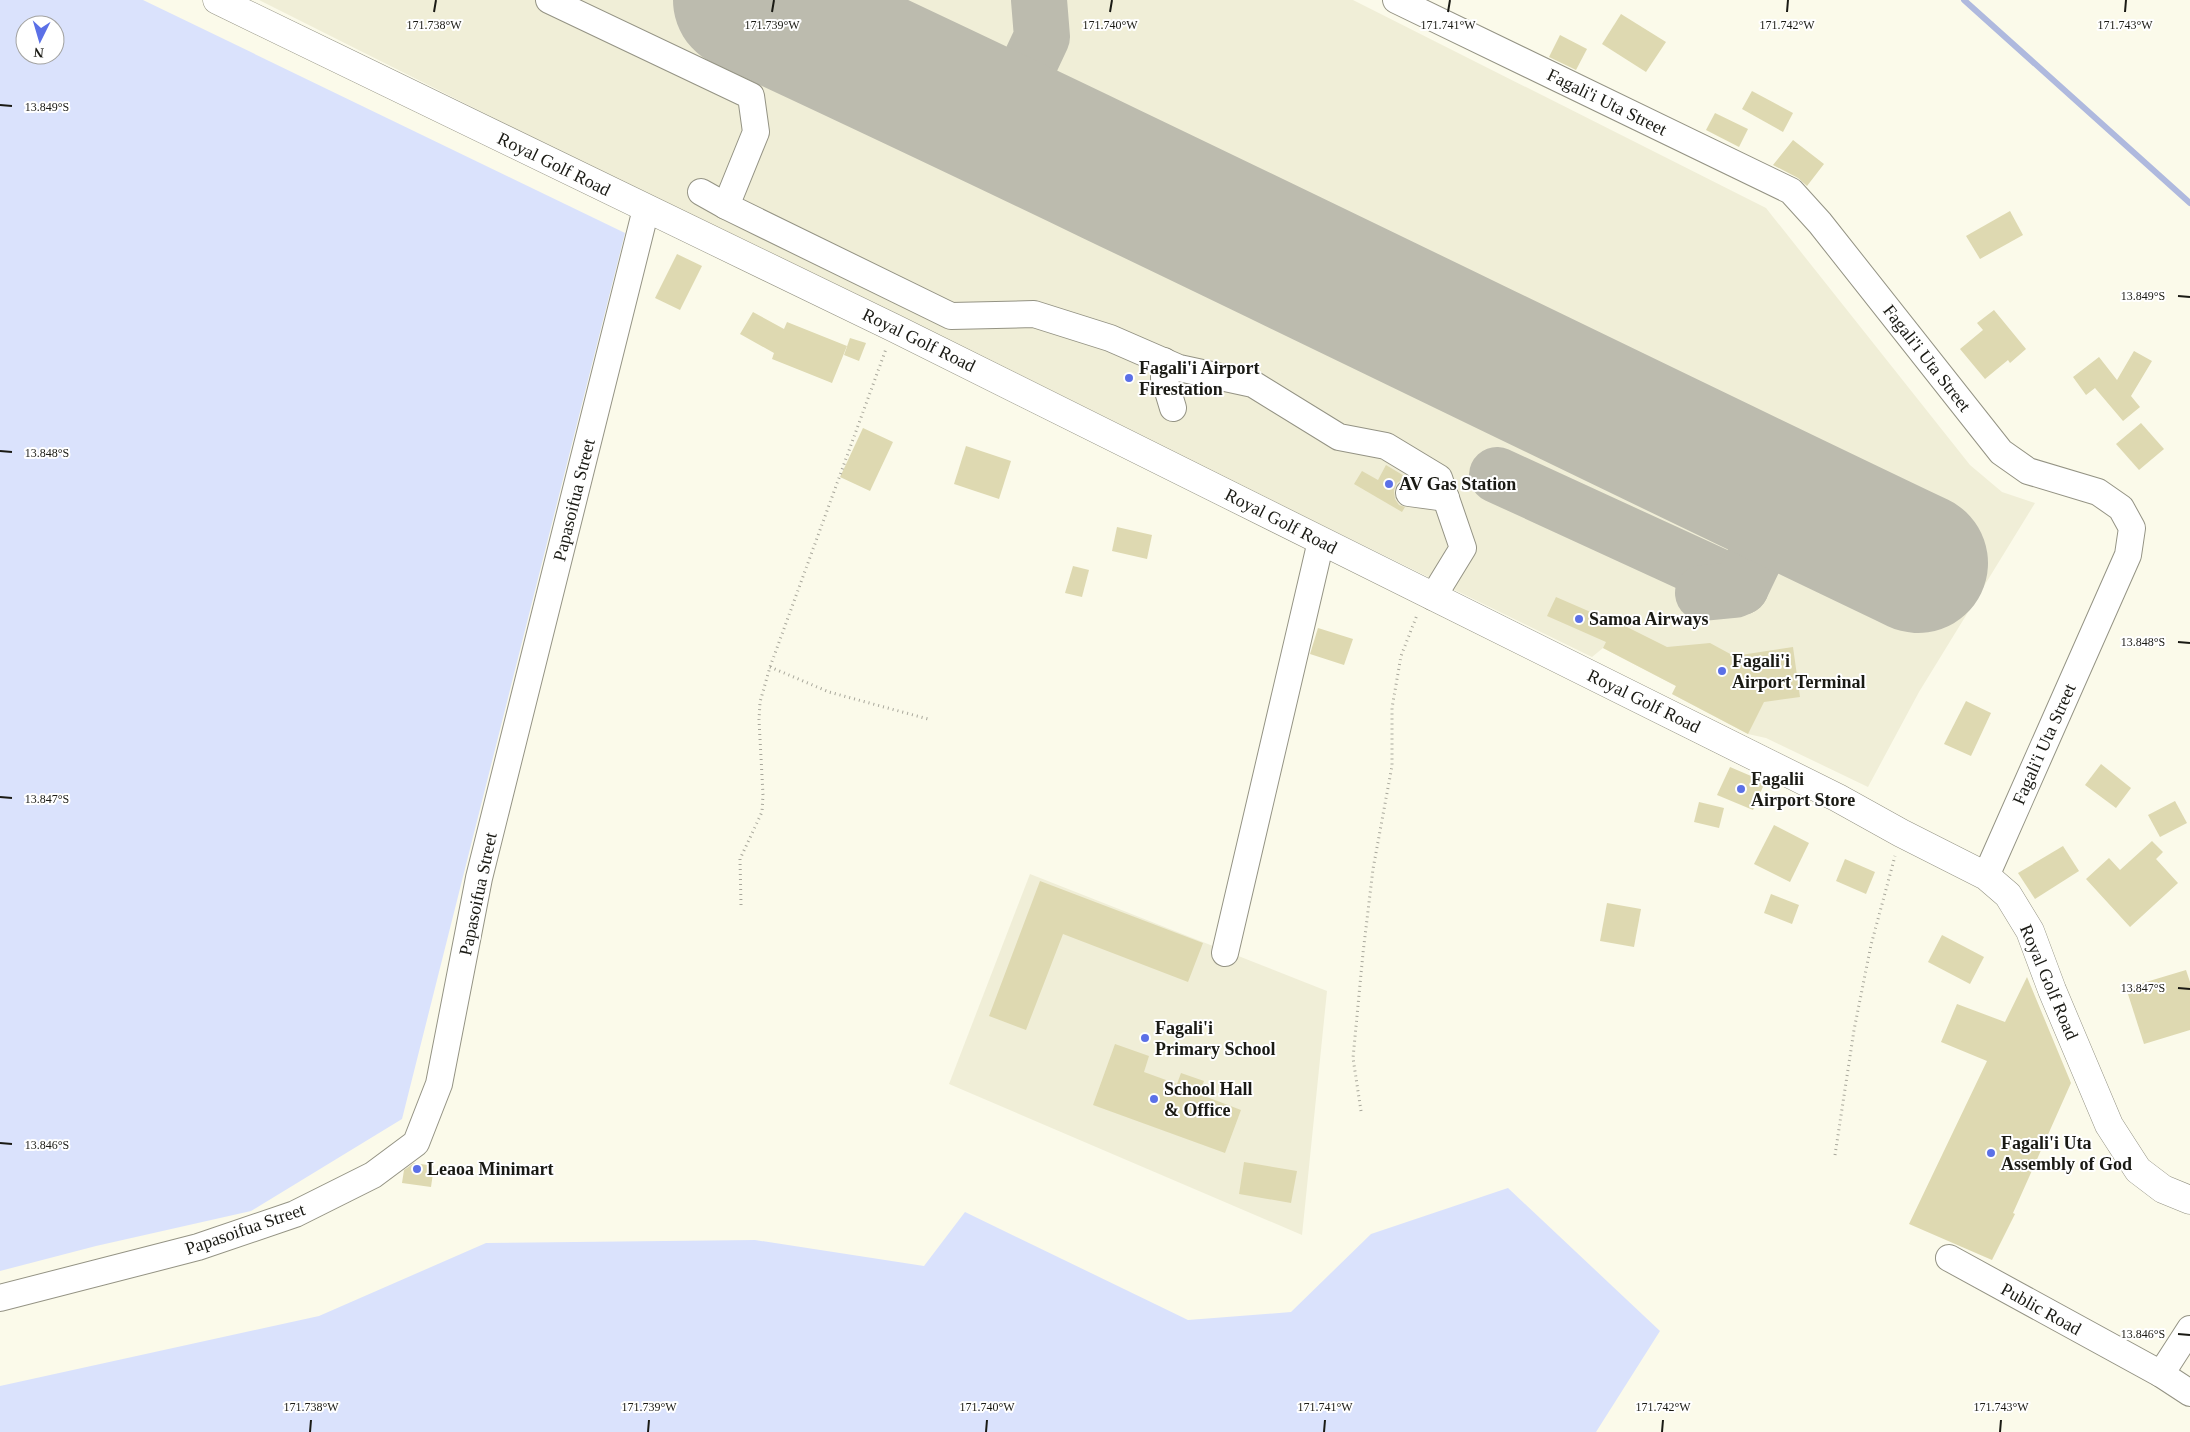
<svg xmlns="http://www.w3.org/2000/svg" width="2190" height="1432" font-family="'Times New Roman',serif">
  <rect width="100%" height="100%" fill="#fbfaea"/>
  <g fill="#f0eed7">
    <path d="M 259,0 L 1353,0 L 1766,208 L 1970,465 L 2002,492 L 2035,503 L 1919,692 L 1868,787 L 1766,738 L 1748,734 L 1672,694 L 1676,686 L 1603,648 L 1592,657 L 663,203 Z"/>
    <path d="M 1030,874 L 1327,991 L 1302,1235 L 949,1084 Z"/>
  </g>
  <g fill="#dae2fc" fill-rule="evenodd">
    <path d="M 0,0 L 143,0 L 625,233 L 402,1119 L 251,1211 L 96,1246 L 0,1271 ZM 25,25 L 55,25 L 55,55 L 25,55 Z"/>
    <path d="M 1508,1188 L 1660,1331 L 1596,1432 L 0,1432 L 0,1386 L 319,1316 L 486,1243 L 755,1240 L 924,1266 L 965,1212 L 1188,1320 L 1291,1312 L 1371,1234 Z"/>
  </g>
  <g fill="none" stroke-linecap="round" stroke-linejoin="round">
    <path stroke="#afb9de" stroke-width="6" d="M 1964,0 L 2190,203"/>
    <g stroke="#bcbbae" stroke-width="56">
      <path d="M 1003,120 L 1042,37 L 1039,0"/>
      <path d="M 1497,475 L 1741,587"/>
      <path d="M 1703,593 L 1734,590 L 1741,587 L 1783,499"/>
    </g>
    <path stroke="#bcbbae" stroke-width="140" d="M 743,0 C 1137,183 1526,376 1918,563"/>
  </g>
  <g fill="#ded9b1">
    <path d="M 1621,14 L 1666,42 L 1646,72 L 1602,44 Z"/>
    <path d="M 1560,35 L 1587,49 L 1576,70 L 1549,57 Z"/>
    <path d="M 1752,91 L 1793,113 L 1783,132 L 1742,109 Z"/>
    <path d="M 1715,113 L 1748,129 L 1739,147 L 1706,130 Z"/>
    <path d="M 1793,140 L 1824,164 L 1807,186 L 1798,178 L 1773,165 Z"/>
    <path d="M 2010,211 L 2023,235 L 1980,259 L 1966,236 Z"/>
    <path d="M 677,254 L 702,266 L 680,310 L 655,298 Z"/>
    <path d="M 1994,310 L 2026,349 L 2010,363 L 2008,360 L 1985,379 L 1960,349 L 1983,330 L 1977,323 Z"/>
    <path d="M 753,312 L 784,329 L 787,322 L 847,346 L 832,383 L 772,359 L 774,353 L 740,334 Z"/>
    <path d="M 850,338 L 866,343 L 859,361 L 844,355 Z"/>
    <path d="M 2134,351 L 2152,361 L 2131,396 L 2140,407 L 2123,421 L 2095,388 L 2086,395 L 2073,377 L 2099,357 L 2117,380 Z"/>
    <path d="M 2141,423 L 2164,449 L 2139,470 L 2116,444 Z"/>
    <path d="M 863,428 L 893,442 L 870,491 L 840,477 Z"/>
    <path d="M 966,446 L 1011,461 L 999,499 L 954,484 Z"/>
    <path d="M 1386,465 L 1406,477 L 1397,483 L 1394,491 L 1395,499 L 1399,505 L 1405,507 L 1402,512 L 1354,484 L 1362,471 L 1378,480 Z"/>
    <path d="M 1117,527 L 1152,535 L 1147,559 L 1112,551 Z"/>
    <path d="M 1073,566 L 1089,570 L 1082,597 L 1065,593 Z"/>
    <path d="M 1556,597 L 1616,623 L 1617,622 L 1667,647 L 1710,643 L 1734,656 L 1793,647 L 1800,697 L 1764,702 L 1748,734 L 1672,694 L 1676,686 L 1603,648 L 1606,642 L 1547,616 Z"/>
    <path d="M 1318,628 L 1353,639 L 1344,665 L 1310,654 Z"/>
    <path d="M 1966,701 L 1991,713 L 1971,756 L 1944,744 Z"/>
    <path d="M 2101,764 L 2131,788 L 2116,808 L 2085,785 Z"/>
    <path d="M 1730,767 L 1765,782 L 1753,810 L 1717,795 Z"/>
    <path d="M 2175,801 L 2187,823 L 2160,837 L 2148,815 Z"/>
    <path d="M 1699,802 L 1724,808 L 1719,828 L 1694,822 Z"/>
    <path d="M 1774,825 L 1809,843 L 1790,882 L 1754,864 Z"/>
    <path d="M 2152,841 L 2163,852 L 2156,859 L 2178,883 L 2130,927 L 2086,879 L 2109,858 L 2120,870 Z"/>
    <path d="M 2063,846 L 2079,871 L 2035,899 L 2018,873 Z"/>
    <path d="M 1845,859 L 1875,872 L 1866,894 L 1836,881 Z"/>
    <path d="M 1040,881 L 1203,943 L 1188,982 L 1063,934 L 1026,1030 L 989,1016 Z"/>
    <path d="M 1771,894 L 1799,905 L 1792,924 L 1764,913 Z"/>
    <path d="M 1607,903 L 1641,909 L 1634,947 L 1600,941 Z"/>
    <path d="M 1942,935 L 1984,957 L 1970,984 L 1928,962 Z"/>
    <path d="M 2186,970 L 2190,982 L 2190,1030 L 2144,1044 L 2126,988 Z"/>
    <path d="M 2027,977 L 2071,1083 L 2013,1213 L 2015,1214 L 1992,1260 L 1909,1224 L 1987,1061 L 1941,1042 L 1957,1004 L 2005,1022 Z"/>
    <path d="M 1115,1044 L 1149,1056 L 1144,1072 L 1177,1084 L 1181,1073 L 1204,1081 L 1199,1094 L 1241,1110 L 1225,1153 L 1093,1105 Z"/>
    <path d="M 1244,1162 L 1297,1171 L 1291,1203 L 1239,1194 Z"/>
    <path d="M 414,1163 L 434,1166 L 431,1187 L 402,1183 L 404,1170 Z"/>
  </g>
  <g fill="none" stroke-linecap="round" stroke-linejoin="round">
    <defs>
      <g id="minor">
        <path d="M 549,0 L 751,96 L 756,132 L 726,206 L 951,316 L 1034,314 L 1110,338 L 1179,368 L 1253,384 L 1339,437 L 1386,446 L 1439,478 L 1463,548 L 1433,597"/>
        <path d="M 1396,0 L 1791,191 L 1820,223 L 2001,452 L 2028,471 L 2098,492 L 2121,508 L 2132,528 L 2128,555 L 1986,876"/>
        <path d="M 701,192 L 726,206"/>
        <path d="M 1164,361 L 1164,378 L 1173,408"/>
        <path d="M 1409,493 L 1446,498"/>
        <path d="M 1225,953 L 1321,541"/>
        <path d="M 1949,1258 L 2161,1374 L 2190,1393"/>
        <path d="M 0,1298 L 198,1247 L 295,1214 L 373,1175 L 416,1143 L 439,1084 L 479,878 L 646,209"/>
        <path d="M 2161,1374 L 2190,1329"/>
      </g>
      <path id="major" d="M 217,0 L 894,328 L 1838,798 L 1901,833 L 1986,876 L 2008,895 L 2030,931 L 2052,990 L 2109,1125 L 2138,1170 L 2163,1189 L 2190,1200"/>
    </defs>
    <use href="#minor" stroke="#949384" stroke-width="28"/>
    <use href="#major" stroke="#949384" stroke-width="29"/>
    <g stroke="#a8a79b" stroke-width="3" stroke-dasharray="1 4" stroke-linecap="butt">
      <path d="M 770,667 L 829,692 L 928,719"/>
      <path d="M 741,905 L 740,859 L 762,812 L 763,795 L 759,720 L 760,702 L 770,667 L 886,349"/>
      <path d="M 1361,1111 L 1353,1058 L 1363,953 L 1373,869 L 1392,766 L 1392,708 L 1401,656 L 1417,615"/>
      <path d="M 1835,1155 L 1854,1030 L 1871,945 L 1895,856"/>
    </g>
    <use href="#minor" stroke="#fff" stroke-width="26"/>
    <use href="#major" stroke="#fff" stroke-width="28"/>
  </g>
  <path fill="none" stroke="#1a1a14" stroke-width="2" d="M 434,12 L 436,0M 772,12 L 774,0M 1110,12 L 1112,0M 1448,12 L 1450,0M 1787,12 L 1788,0M 2125,12 L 2126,0M 0,105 L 12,106M 2178,296 L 2190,297M 0,451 L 12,452M 2178,642 L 2190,643M 0,797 L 12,798M 2178,988 L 2190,989M 0,1143 L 12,1144M 2178,1334 L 2190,1335M 310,1432 L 311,1420M 648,1432 L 649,1420M 986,1432 L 987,1420M 1324,1432 L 1325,1420M 1662,1432 L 1663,1420M 2000,1432 L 2001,1420"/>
  <g fill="#5b70e7" stroke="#fff" stroke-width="2">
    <circle cx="1129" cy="378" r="5"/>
    <circle cx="1389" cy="484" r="5"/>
    <circle cx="1579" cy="619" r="5"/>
    <circle cx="1722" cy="671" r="5"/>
    <circle cx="1741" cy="789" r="5"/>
    <circle cx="1145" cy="1038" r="5"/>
    <circle cx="1154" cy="1099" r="5"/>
    <circle cx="1991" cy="1153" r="5"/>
    <circle cx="417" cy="1169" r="5"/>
  </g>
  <g text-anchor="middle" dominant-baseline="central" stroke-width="4" stroke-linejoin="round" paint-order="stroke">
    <g font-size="18" fill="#1a1a14" stroke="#fff">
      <text transform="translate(1607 102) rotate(26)">Fagali'i Uta Street</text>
      <text transform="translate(554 164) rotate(26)">Royal Golf Road</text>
      <text transform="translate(919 340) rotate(26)">Royal Golf Road</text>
      <text transform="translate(1927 358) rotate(52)">Fagali'i Uta Street</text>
      <text transform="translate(574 500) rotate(-76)">Papasoifua Street</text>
      <text transform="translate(1281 521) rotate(27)">Royal Golf Road</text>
      <text transform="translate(1644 701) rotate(26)">Royal Golf Road</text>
      <text transform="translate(2044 744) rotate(-66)">Fagali'i Uta Street</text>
      <text transform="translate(478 894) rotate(-78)">Papasoifua Street</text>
      <text transform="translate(2049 982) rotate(67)">Royal Golf Road</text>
      <text transform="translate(245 1229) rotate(-19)">Papasoifua Street</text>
      <text transform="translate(2041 1309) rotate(29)">Public Road</text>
    </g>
    <g font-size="18" font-weight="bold" fill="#1a1a14" stroke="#fff" text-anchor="start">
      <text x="1139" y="368">Fagali'i Airport<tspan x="1139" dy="21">Firestation</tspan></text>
      <text x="1399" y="484">AV Gas Station</text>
      <text x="1589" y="619">Samoa Airways</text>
      <text x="1732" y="661">Fagali'i<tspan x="1732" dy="21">Airport Terminal</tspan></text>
      <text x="1751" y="779">Fagalii<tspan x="1751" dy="21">Airport Store</tspan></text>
      <text x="1155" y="1028">Fagali'i<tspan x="1155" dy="21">Primary School</tspan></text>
      <text x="1164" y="1089">School Hall<tspan x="1164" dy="21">&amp; Office</tspan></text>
      <text x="2001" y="1143">Fagali'i Uta<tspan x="2001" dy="21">Assembly of God</tspan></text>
      <text x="427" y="1169">Leaoa Minimart</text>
    </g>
  </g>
  <g font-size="12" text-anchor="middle" fill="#1a1a14" stroke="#fff" stroke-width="4" stroke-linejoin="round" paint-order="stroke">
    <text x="434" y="29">171.738°W</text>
    <text x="772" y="29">171.739°W</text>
    <text x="1110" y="29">171.740°W</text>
    <text x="1448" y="29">171.741°W</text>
    <text x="1787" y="29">171.742°W</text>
    <text x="2125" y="29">171.743°W</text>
    <text x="47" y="111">13.849°S</text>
    <text x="2143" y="300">13.849°S</text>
    <text x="47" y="457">13.848°S</text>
    <text x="2143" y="646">13.848°S</text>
    <text x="47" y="803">13.847°S</text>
    <text x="2143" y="992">13.847°S</text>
    <text x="47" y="1149">13.846°S</text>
    <text x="2143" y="1338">13.846°S</text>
    <text x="311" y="1411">171.738°W</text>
    <text x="649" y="1411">171.739°W</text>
    <text x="987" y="1411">171.740°W</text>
    <text x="1325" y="1411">171.741°W</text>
    <text x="1663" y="1411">171.742°W</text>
    <text x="2001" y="1411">171.743°W</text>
  </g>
  <g transform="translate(40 40) rotate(185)"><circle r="24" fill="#ffffff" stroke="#a3a3a1"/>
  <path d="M0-4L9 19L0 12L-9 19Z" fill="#5b70e7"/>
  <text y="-8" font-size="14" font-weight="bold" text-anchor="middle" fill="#1a1a14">N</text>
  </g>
</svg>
